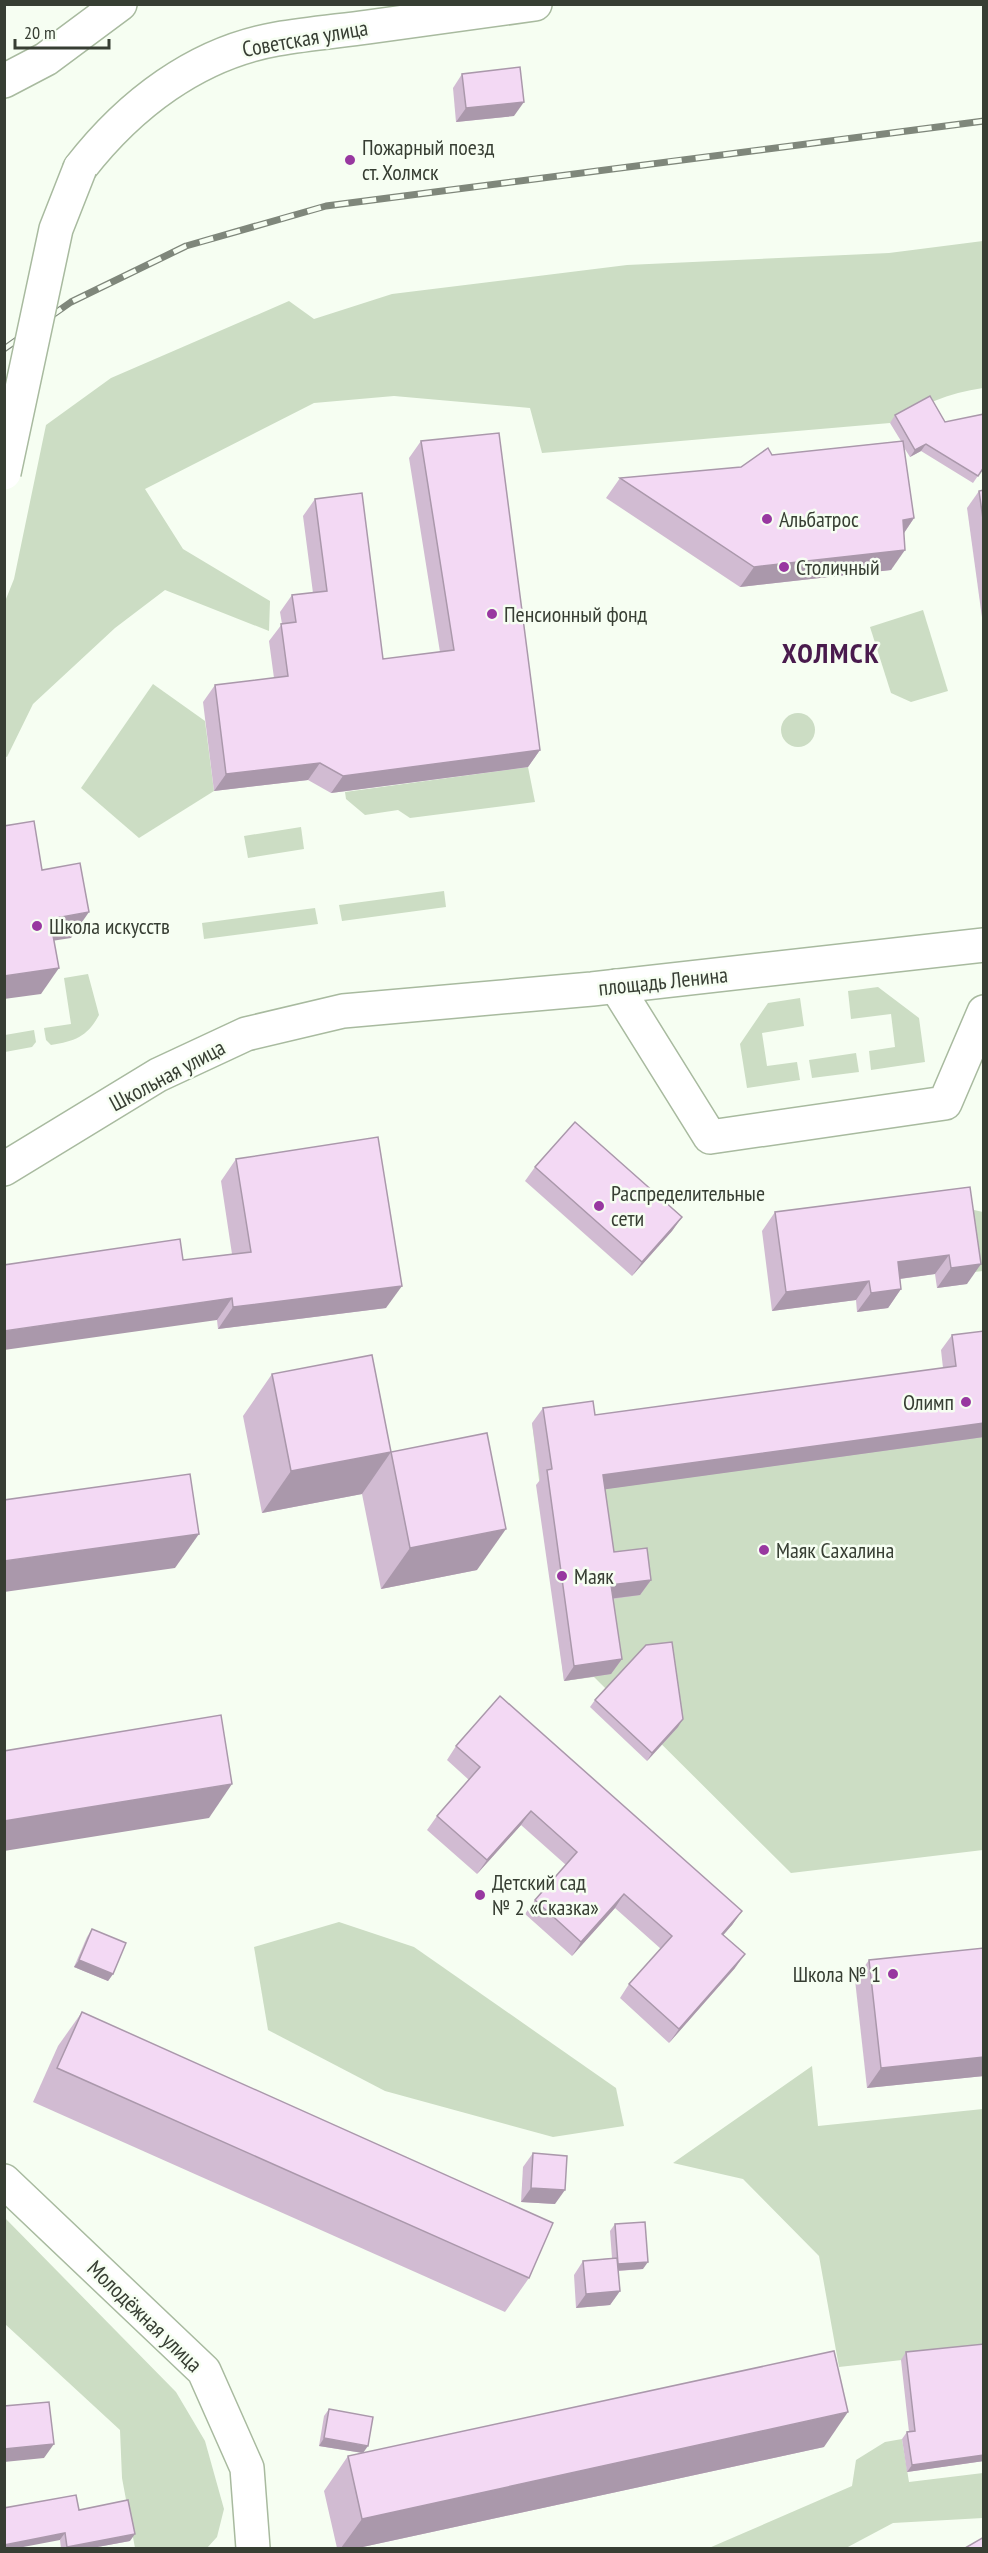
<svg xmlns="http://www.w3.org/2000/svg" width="988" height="2553" font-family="'PT Sans Narrow',sans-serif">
  <rect width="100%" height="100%" fill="#f6fef2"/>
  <g fill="#ccddc4">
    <path d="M 983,241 L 983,388 C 948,393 921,405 890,423 L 542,453 L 530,408 L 394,396 L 314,403 L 145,489 L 183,549 L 270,601 L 269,631 L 165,590 L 115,628 L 33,704 L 7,757 L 4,756 L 4,604 L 14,579 L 46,425 L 111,378 L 289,301 L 314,319 L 392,294 L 627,265 L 889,253 Z"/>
    <path d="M 923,610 L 948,691 L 911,702 L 891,693 L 870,627 Z"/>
    <path d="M 153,684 L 205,721 L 214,791 L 139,838 L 81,788 Z"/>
    <circle cx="798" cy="730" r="17"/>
    <path d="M 528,767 L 535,802 L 410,818 L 398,810 L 365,815 L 346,799 L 345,792 Z"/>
    <path d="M 301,827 L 304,849 L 248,858 L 244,836 Z"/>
    <path d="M 444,891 L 446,907 L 342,921 L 339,905 Z"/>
    <path d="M 315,908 L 318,924 L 204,939 L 202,923 Z"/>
    <path d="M 88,974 L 99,1015 C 87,1037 75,1041 51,1045 L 46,1040 L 44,1028 L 71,1024 L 64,978 Z"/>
    <path d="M 878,987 L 919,1018 L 925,1062 L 871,1070 L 869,1051 L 895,1047 L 891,1014 L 851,1019 L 848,991 Z"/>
    <path d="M 800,998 L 804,1026 L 762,1033 L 767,1066 L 797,1062 L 800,1080 L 747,1088 L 740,1044 L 768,1003 Z"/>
    <path d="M 34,1030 L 36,1042 L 32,1047 L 5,1052 L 5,1035 Z"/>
    <path d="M 856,1053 L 859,1072 L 812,1078 L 809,1060 Z"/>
    <path d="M 956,1206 L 983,1212 L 983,1271 L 966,1273 Z"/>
    <path d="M 983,1344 L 983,1850 L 791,1873 L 594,1677 L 564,1681 L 532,1423 L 585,1430 L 945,1381 Z"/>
    <path d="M 339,1922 L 414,1947 L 616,2088 L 624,2126 L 553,2137 L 385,2091 L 268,2030 L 254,1947 Z"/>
    <path d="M 812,2066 L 818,2126 L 983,2109 L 983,2351 L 839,2367 L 819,2256 L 743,2179 L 673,2163 Z"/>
    <path d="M 4,2217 L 176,2392 L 205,2441 L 224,2509 L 217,2537 L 207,2548 L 135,2548 L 122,2478 L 120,2430 L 5,2324 Z"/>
    <path d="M 902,2439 L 909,2482 L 983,2473 L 983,2518 L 893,2523 L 846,2548 L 709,2548 L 852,2486 L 856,2460 L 885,2442 Z"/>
  </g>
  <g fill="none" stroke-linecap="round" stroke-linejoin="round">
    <defs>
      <g id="minor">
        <path d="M 4,81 L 46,59 L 120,4"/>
        <path d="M 616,986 L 710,1137 L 945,1103 L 984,1012"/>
        <path d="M 4,2181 L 204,2371 L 247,2468 L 253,2548"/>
      </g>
      <g id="major">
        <path d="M 80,168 C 129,105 196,53 277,39 C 307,34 338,31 368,27 C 423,19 479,12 535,4"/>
        <path d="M 4,1169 L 158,1075 L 246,1034 L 343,1011 L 592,989 L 984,945"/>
      </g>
    </defs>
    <use href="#minor" stroke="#a8ba9f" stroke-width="36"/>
    <use href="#major" stroke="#a8ba9f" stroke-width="36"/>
    <use href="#minor" stroke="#fff" stroke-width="33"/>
    <use href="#major" stroke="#fff" stroke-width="33"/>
    <defs>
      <path id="rail" d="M 4,349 L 71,302 L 186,246 L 326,206 L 984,121"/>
    </defs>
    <use href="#rail" stroke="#7f877b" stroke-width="7"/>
    <use href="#rail" stroke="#f6fef2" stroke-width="4.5" stroke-dasharray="14" stroke-linecap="butt"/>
    <defs>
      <path id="major-bridge" d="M 4,473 L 56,229 L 80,168"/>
    </defs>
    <use href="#major-bridge" stroke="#a8ba9f" stroke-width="36" stroke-linecap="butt"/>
    <use href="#major-bridge" stroke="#fff" stroke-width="33"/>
  </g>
  <g fill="#d1bbd2">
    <path d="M 462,74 L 514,116 L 456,122 L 453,88 Z"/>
    <path d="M 895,415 L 984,467 L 973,483 L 921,451 L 910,457 L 903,446 L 914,518 L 904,533 L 891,570 L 740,587 L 606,498 L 620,478 L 741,467 L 772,455 L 901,441 L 890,423 Z"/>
    <path d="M 421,441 L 540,750 L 528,767 L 331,793 L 308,780 L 214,791 L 203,702 L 215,685 L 274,678 L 269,641 L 282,624 L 280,612 L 292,595 L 313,593 L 303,516 L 315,499 L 383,659 L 440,652 L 409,458 Z"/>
    <path d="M 984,490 L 984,632 L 967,508 L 979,491 Z"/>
    <path d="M 236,1159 L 386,1308 L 218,1329 L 217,1320 L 183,1260 L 232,1254 L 221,1181 Z"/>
    <path d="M 535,1167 L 682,1217 L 672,1231 L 632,1276 L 525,1181 Z"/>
    <path d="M 970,1187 L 967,1284 L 937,1288 L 935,1274 L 900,1279 L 901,1289 L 888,1308 L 857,1312 L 856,1300 L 772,1311 L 762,1231 L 775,1212 Z"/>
    <path d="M 952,1335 L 984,1437 L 605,1489 L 614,1552 L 651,1580 L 640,1595 L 613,1599 L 622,1659 L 611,1674 L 564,1681 L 536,1485 L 540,1480 L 532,1423 L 543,1408 L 595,1415 L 943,1368 L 941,1350 Z"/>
    <path d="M 272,1374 L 391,1452 L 477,1570 L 381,1589 L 362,1494 L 262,1513 L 243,1416 Z"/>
    <path d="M 595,1700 L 678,1727 L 647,1761 L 590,1707 Z"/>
    <path d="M 456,1746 L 742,1911 L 732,1925 L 723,1935 L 735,1968 L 669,2043 L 620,1998 L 629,1984 L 661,1949 L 615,1908 L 572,1956 L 525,1914 L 535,1900 L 566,1865 L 521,1825 L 477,1874 L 427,1830 L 437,1816 L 469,1780 L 447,1760 Z"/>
    <path d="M 92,1929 L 113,1974 L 108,1981 L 74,1967 L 87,1937 Z"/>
    <path d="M 984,1948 L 984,2076 L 867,2088 L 855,1980 L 869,1960 Z"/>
    <path d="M 82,2012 L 529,2278 L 505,2312 L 33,2102 L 58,2046 Z"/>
    <path d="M 533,2153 L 555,2204 L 521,2202 L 523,2167 Z"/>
    <path d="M 615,2224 L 643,2269 L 618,2271 L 620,2291 L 610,2305 L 576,2308 L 574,2275 L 583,2261 L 612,2258 L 610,2231 Z"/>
    <path d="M 984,2344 L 984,2461 L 907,2472 L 902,2439 L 907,2432 L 909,2432 L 901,2360 L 906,2352 Z"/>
    <path d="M 329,2409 L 363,2453 L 824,2447 L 358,2548 L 337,2548 L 324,2491 L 348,2456 L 363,2453 L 319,2446 L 324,2416 Z"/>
    <path d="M 79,2510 L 130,2541 L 92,2548 L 61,2548 L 60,2540 Z"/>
  </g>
  <g fill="#aa98ab">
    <path d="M 524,102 L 514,116 L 456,122 L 466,108 Z"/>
    <path d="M 926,444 L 921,451 L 910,457 L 915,450 Z"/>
    <path d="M 914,518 L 900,539 L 903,520 Z"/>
    <path d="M 905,550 L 891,570 L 740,587 L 754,567 Z"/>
    <path d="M 540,750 L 528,767 L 331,793 L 343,776 Z"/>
    <path d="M 320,763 L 308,780 L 214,791 L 226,774 Z"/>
    <path d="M 89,912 L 71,938 L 32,944 L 50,919 Z"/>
    <path d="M 59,968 L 41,994 L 4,999 L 4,976 Z"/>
    <path d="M 682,1217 L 672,1231 L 632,1276 L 642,1262 Z"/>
    <path d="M 949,1255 L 935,1274 L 884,1281 L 898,1262 Z"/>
    <path d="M 981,1264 L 967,1284 L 937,1288 L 951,1268 Z"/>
    <path d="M 869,1281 L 856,1300 L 772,1311 L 786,1292 Z"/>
    <path d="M 402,1286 L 386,1308 L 218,1329 L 233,1307 Z"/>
    <path d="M 901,1289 L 888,1308 L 857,1312 L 871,1293 Z"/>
    <path d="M 232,1298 L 217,1320 L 4,1350 L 4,1331 Z"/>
    <path d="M 984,1423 L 984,1437 L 593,1491 L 603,1475 Z"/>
    <path d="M 391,1452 L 362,1494 L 262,1513 L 291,1471 Z"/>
    <path d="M 506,1529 L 477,1570 L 381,1589 L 410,1548 Z"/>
    <path d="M 199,1534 L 175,1568 L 4,1592 L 4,1561 Z"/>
    <path d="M 651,1580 L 640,1595 L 600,1600 L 611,1585 Z"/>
    <path d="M 622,1659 L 611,1674 L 564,1681 L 574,1666 Z"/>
    <path d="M 683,1719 L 678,1727 L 647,1761 L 652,1753 Z"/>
    <path d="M 232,1784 L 209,1818 L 4,1851 L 4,1821 Z"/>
    <path d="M 531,1811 L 521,1825 L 477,1874 L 487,1860 Z"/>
    <path d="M 624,1894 L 615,1908 L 572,1956 L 581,1942 Z"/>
    <path d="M 742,1911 L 732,1925 L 712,1948 L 722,1934 Z"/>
    <path d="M 745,1954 L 735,1968 L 669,2043 L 679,2029 Z"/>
    <path d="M 79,1960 L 113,1974 L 108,1981 L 74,1967 Z"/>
    <path d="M 984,2057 L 984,2076 L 867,2088 L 881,2068 Z"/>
    <path d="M 531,2188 L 565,2190 L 555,2204 L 521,2202 Z"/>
    <path d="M 648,2262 L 643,2269 L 613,2271 L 618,2264 Z"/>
    <path d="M 620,2291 L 610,2305 L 576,2308 L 586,2294 Z"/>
    <path d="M 848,2412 L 824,2447 L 358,2548 L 341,2548 L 362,2519 Z"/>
    <path d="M 324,2438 L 368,2446 L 363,2453 L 319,2446 Z"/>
    <path d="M 54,2444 L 44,2458 L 4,2462 L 4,2449 Z"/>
    <path d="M 984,2455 L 984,2461 L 907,2472 L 912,2465 Z"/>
    <path d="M 65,2533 L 60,2540 L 18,2548 L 4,2548 L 4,2545 Z"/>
    <path d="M 135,2534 L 130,2541 L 92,2548 L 66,2548 L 67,2547 Z"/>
  </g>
  <g fill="#f3d9f4" stroke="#aa98ab" stroke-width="1.5">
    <path d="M 520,67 L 524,102 L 466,108 L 462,74 Z"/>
    <path d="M 930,396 L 945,422 L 984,414 L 984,467 L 978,476 L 926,444 L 915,450 L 895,415 Z"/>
    <path d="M 499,433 L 540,750 L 343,776 L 320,763 L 226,774 L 215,685 L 288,676 L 281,624 L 296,622 L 292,595 L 327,591 L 315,499 L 362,493 L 383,659 L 454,650 L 421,441 Z"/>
    <path d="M 903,441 L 914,518 L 903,520 L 905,550 L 754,567 L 620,478 L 741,467 L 768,448 L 772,455 Z"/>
    <path d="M 984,490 L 984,526 L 979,491 Z"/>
    <path d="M 34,821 L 42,870 L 80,863 L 89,912 L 50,919 L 59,968 L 4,976 L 4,826 Z"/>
    <path d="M 575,1122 L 682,1217 L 642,1262 L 535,1167 Z"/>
    <path d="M 378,1137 L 402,1286 L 233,1307 L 232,1298 L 4,1331 L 4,1265 L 180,1239 L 183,1260 L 251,1252 L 236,1159 Z"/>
    <path d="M 970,1187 L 981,1264 L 951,1268 L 949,1255 L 898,1262 L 901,1289 L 871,1293 L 869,1281 L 786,1292 L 775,1212 Z"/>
    <path d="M 984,1331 L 984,1423 L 603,1475 L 614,1552 L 647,1548 L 651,1580 L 611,1585 L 622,1659 L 574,1666 L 547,1470 L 552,1469 L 543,1408 L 593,1401 L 595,1415 L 956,1366 L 952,1335 Z"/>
    <path d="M 372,1355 L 391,1452 L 291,1471 L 272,1374 Z"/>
    <path d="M 487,1433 L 506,1529 L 410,1548 L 391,1452 Z"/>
    <path d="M 190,1474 L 199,1534 L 4,1561 L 4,1500 Z"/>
    <path d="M 672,1642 L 683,1719 L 652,1753 L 595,1700 L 646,1645 Z"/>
    <path d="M 500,1696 L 742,1911 L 722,1934 L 745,1954 L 679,2029 L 629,1984 L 672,1936 L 624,1894 L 581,1942 L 535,1900 L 577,1852 L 531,1811 L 487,1860 L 437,1816 L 480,1767 L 456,1746 Z"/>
    <path d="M 221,1715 L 232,1784 L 4,1821 L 4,1751 Z"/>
    <path d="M 92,1929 L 126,1943 L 113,1974 L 79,1960 Z"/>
    <path d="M 984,1948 L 984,2057 L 881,2068 L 869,1960 Z"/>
    <path d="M 82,2012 L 553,2223 L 529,2278 L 57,2068 Z"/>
    <path d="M 533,2153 L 567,2156 L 565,2190 L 531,2188 Z"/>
    <path d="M 645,2222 L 648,2262 L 618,2264 L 615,2224 Z"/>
    <path d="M 617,2258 L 620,2291 L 586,2294 L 583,2261 Z"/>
    <path d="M 984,2344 L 984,2455 L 912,2465 L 907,2432 L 915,2431 L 906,2352 Z"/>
    <path d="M 834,2351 L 848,2412 L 362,2519 L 348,2456 Z"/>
    <path d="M 49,2402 L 54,2444 L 4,2449 L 4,2406 Z"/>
    <path d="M 329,2409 L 373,2417 L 368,2446 L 324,2438 Z"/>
    <path d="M 76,2495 L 79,2510 L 128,2500 L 135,2534 L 67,2547 L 65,2533 L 4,2545 L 4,2508 Z"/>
    <path d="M 984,2537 L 984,2548 L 965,2548 Z"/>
  </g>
  <g fill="#9838a0" stroke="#f6fef2" stroke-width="2">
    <circle cx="350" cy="160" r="6"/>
    <circle cx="767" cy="519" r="6"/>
    <circle cx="784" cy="567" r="6"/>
    <circle cx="492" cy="614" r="6"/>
    <circle cx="37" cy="926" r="6"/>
    <circle cx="599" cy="1206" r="6"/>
    <circle cx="966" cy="1402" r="6"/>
    <circle cx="764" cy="1550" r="6"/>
    <circle cx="562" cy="1576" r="6"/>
    <circle cx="480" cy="1895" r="6"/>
    <circle cx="893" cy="1974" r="6"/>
  </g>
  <g text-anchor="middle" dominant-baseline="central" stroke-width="5" stroke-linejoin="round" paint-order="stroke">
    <g font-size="22" fill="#373e33" stroke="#f6fef2">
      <text transform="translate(305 38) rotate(-10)">Советская улица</text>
      <text transform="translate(663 981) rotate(-6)">площадь Ленина</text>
      <text transform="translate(167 1075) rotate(-28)">Школьная улица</text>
      <text transform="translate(145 2316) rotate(44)">Молодёжная улица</text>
    </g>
    <g font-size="22" fill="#373e33" stroke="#f6fef2" text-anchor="start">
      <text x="362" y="147">Пожарный поезд<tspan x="362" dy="25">ст. Холмск</tspan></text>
      <text x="779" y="519">Альбатрос</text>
      <text x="796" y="567">Столичный</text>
      <text x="504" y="614">Пенсионный фонд</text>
      <text x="49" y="926">Школа искусств</text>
      <text x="611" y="1193">Распределительные<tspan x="611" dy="25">сети</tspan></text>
      <text x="954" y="1402" text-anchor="end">Олимп</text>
      <text x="776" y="1550">Маяк Сахалина</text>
      <text x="574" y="1576">Маяк</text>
      <text x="492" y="1882">Детский сад<tspan x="492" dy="25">№ 2 «Сказка»</tspan></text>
      <text x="881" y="1974" text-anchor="end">Школа № 1</text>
    </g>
    <g font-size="28" font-weight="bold" letter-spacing="1.5" fill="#491b4d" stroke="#f6fef2">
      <text x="831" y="652">ХОЛМСК</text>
    </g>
  </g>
  <rect width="988" height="2553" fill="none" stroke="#373e33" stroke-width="12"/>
  <path d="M15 39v9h94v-9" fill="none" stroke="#373e33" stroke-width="3"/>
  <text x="24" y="39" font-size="18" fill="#373e33" stroke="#f6fef2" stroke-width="4.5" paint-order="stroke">20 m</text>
</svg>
